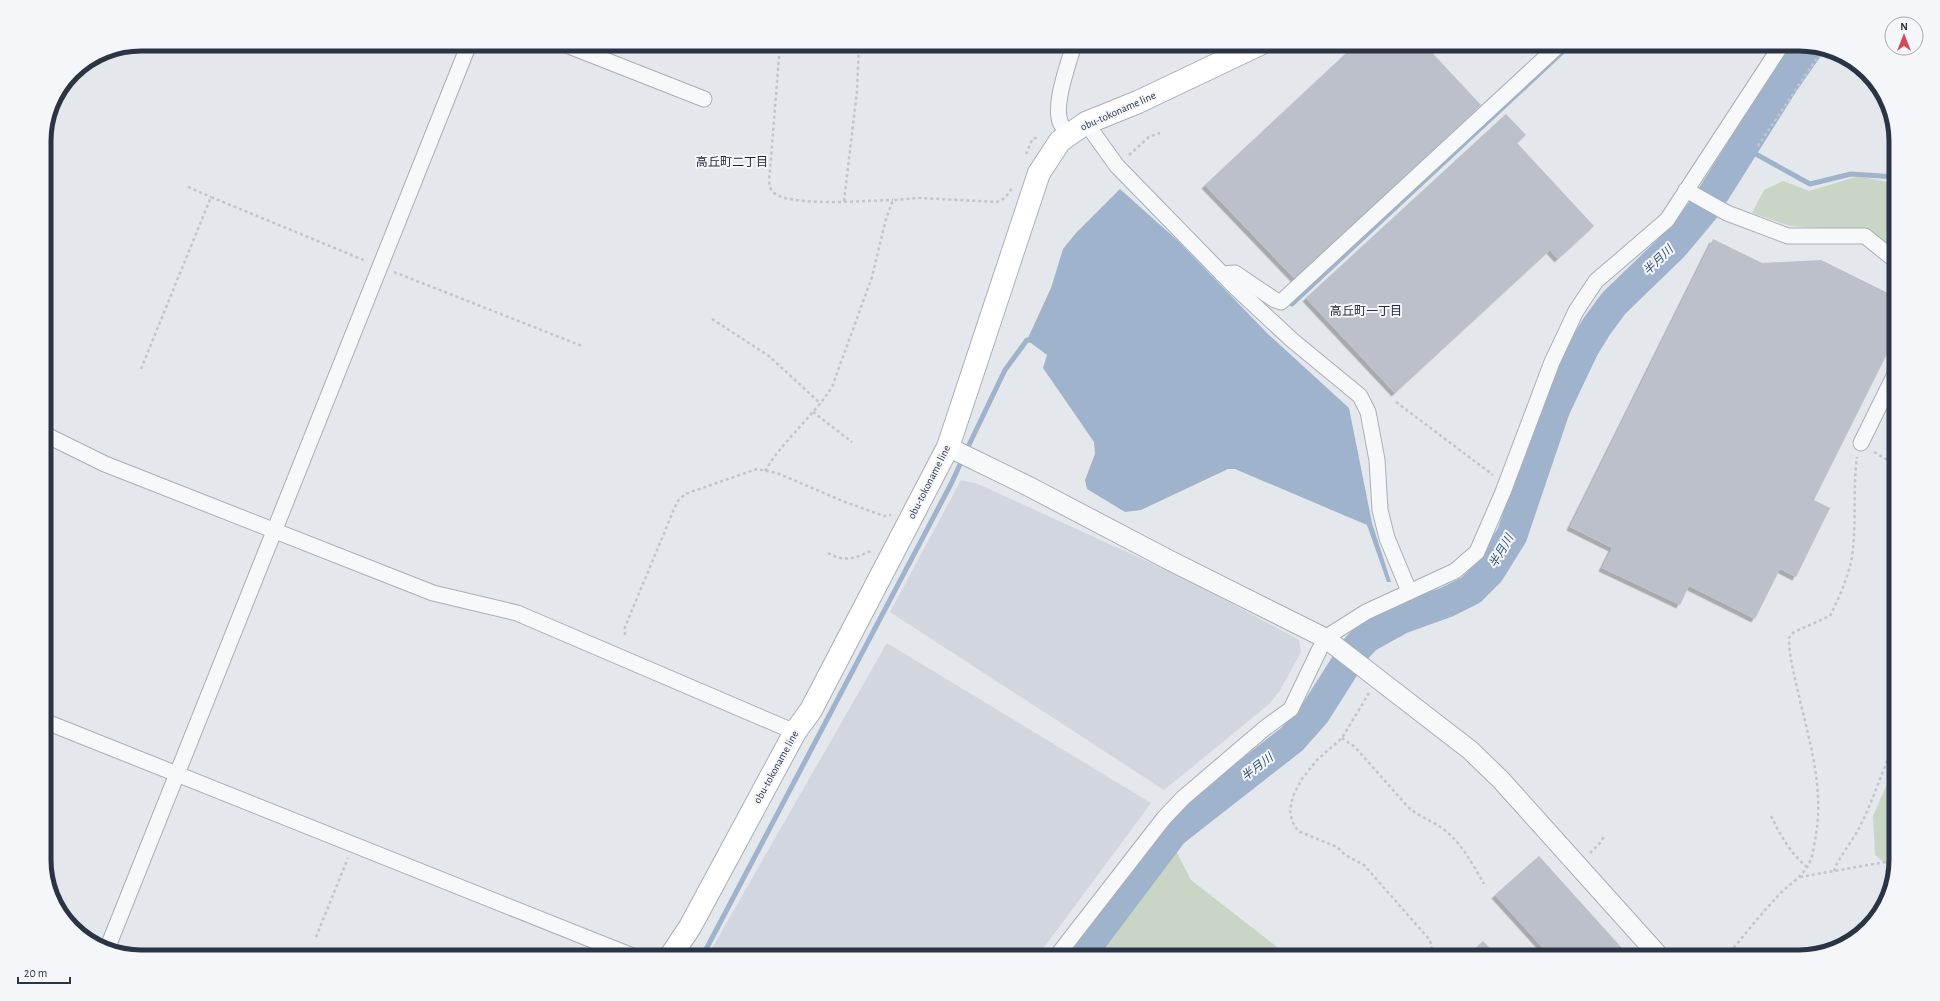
<svg xmlns="http://www.w3.org/2000/svg" width="1940" height="1001" font-family="'Alegreya Sans','Noto Sans JP',sans-serif">
  <defs>
    <filter id="shadow"><feDropShadow dx="-3.5" dy="3.5" stdDeviation="0" flood-color="#0004"/></filter>
  </defs>
  <rect width="100%" height="100%" fill="#e4e7ec"/>
  <g fill="#d2d6de">
    <path d="M 961,480 L 978,484 L 1188,580 L 1299,640 L 1301,652 L 1279,692 L 1268,705 L 1164,790 L 890,612 Z"/>
    <path d="M 887,643 L 1151,803 L 1037,957 L 707,957 Z"/>
  </g>
  <g fill="#c9d6c5">
    <path d="M 1859,176 L 1896,184 L 1896,250 L 1867,231 L 1790,226 L 1752,213 L 1764,190 L 1783,181 L 1809,191 Z"/>
    <path d="M 1896,764 L 1896,860 L 1894,870 L 1875,855 L 1873,816 Z"/>
    <path d="M 1171,841 L 1191,880 L 1290,957 L 1087,957 Z"/>
  </g>
  <path fill="#9fb4cc" d="M 1120,189 L 1177,240 L 1268,334 L 1349,408 L 1372,523 L 1391,582 L 1387,582 L 1367,525 L 1235,469 L 1228,469 L 1141,510 L 1125,512 L 1087,489 L 1085,480 L 1095,454 L 1094,442 L 1043,368 L 1047,355 L 1027,340 L 1051,288 L 1063,249 L 1076,233 Z"/>
  <g fill="none" stroke-linecap="round" stroke-linejoin="round">
    <g stroke="#9fb4cc" stroke-width="5">
      <path d="M 1743,147 L 1810,184 L 1851,174 L 1896,177"/>
      <path d="M 1292,304 L 1571,44"/>
      <path d="M 966,451 L 1005,370 L 1027,340 L 1034,340"/>
      <path d="M 702,957 L 951,484 L 963,458"/>
    </g>
    <path stroke="#9fb4cc" stroke-width="31" d="M 1079,957 L 1173,832 L 1292,739 L 1315,713 L 1355,650 L 1366,638 L 1400,619 L 1447,602 L 1471,590 L 1489,572 L 1512,535 L 1555,408 L 1584,347 L 1597,326 L 1614,303 L 1673,246 L 1704,209 L 1782,85 L 1809,46"/>
  </g>
  <g fill="#bbc0ca" filter="url(#shadow)">
    <path d="M 1356,44 L 1424,44 L 1481,105 L 1295,279 L 1205,185 Z"/>
    <path d="M 1506,114 L 1526,135 L 1517,143 L 1594,226 L 1558,259 L 1550,250 L 1395,393 L 1306,298 Z"/>
    <path d="M 1713,239 L 1762,263 L 1821,260 L 1896,297 L 1896,336 L 1814,500 L 1830,508 L 1796,577 L 1780,569 L 1755,619 L 1689,586 L 1680,605 L 1602,568 L 1612,548 L 1570,527 Z"/>
    <path d="M 1539,856 L 1630,957 L 1551,957 L 1495,895 Z"/>
    <path d="M 1483,941 L 1498,957 L 1467,957 Z"/>
  </g>
  <g fill="none" stroke-linecap="round" stroke-linejoin="round">
    <defs>
      <g id="minor">
        <path d="M 564,44 L 704,99"/>
        <path d="M 1086,123 L 1117,166 L 1235,287 L 1292,340 L 1360,396 L 1368,412 L 1377,460 L 1380,510 L 1387,538 L 1409,591"/>
        <path d="M 1070,133 C 1067,131 1063,128 1061,124 C 1052,106 1069,63 1074,44"/>
        <path d="M 1686,190 L 1727,213 L 1788,236 L 1865,236 L 1896,261"/>
        <path d="M 1222,274 L 1235,273 L 1275,300 L 1281,302 L 1560,44"/>
        <path d="M 44,434 L 105,464 L 433,593 L 517,613 L 795,732"/>
        <path d="M 1861,443 L 1896,372"/>
        <path d="M 44,721 L 635,957"/>
        <path d="M 107,949 L 469,44"/>
        <path d="M 1056,957 L 1164,818 L 1183,798 L 1265,728 L 1291,709 L 1325,638 L 1366,612 L 1455,571 L 1477,552 L 1503,492 L 1552,362 L 1576,311 L 1596,281 L 1667,220 L 1782,44"/>
      </g>
      <path id="tertiary" d="M 948,447 L 1028,486 L 1171,561 L 1325,638 L 1470,750 L 1501,780 L 1660,957"/>
      <path id="secondary" d="M 670,957 L 690,927 L 795,732 L 811,710 L 948,447 L 1039,173 L 1060,141 L 1086,123 L 1138,102 L 1260,44"/>
    </defs>
    <use href="#minor" stroke="#a9aeb7" stroke-width="17"/>
    <use href="#tertiary" stroke="#a9aeb7" stroke-width="21"/>
    <use href="#secondary" stroke="#a9aeb7" stroke-width="24"/>
    <g stroke="#c2c5cb" stroke-width="2.5" stroke-dasharray="3 3" stroke-linecap="butt">
      <path d="M 780,44 L 770,171 C 769,178 768,187 773,192 C 789,208 870,200 893,200"/>
      <path d="M 1758,146 L 1823,49"/>
      <path d="M 1026,154 L 1033,138 L 1039,138"/>
      <path d="M 1129,155 L 1149,137 L 1160,133"/>
      <path d="M 188,187 L 211,197"/>
      <path d="M 844,201 L 857,91 L 859,44"/>
      <path d="M 394,272 L 582,346"/>
      <path d="M 712,319 L 769,356 L 821,404"/>
      <path d="M 141,369 L 211,197 L 366,261"/>
      <path d="M 1396,402 L 1493,475"/>
      <path d="M 813,412 L 852,442"/>
      <path d="M 1874,452 L 1896,465"/>
      <path d="M 765,471 C 783,440 813,417 832,387 L 872,277 L 886,219 L 893,200 L 920,198 L 997,202 L 1005,198 L 1012,188"/>
      <path d="M 828,553 C 845,563 856,558 873,550"/>
      <path d="M 625,635 L 625,627 L 677,502 L 685,494 L 757,469 L 777,473 L 845,502 L 884,516 L 891,515"/>
      <path d="M 1369,693 L 1342,738 L 1317,760 L 1301,780 L 1293,796 L 1290,810 L 1292,821 L 1298,831 L 1337,847 L 1345,855 L 1364,865 L 1429,939 L 1432,946 L 1428,957"/>
      <path d="M 1342,738 L 1355,747 L 1408,807 C 1420,818 1437,822 1449,834 C 1464,847 1474,867 1484,884"/>
      <path d="M 1771,816 C 1780,835 1791,854 1807,867"/>
      <path d="M 1590,853 L 1600,843 L 1605,835"/>
      <path d="M 1834,871 C 1839,856 1853,841 1860,826 C 1874,799 1883,768 1896,740"/>
      <path d="M 1800,877 L 1885,862 L 1895,865"/>
      <path d="M 316,937 L 348,858"/>
      <path d="M 1726,957 C 1743,937 1759,916 1777,897 C 1786,886 1800,879 1807,867 C 1813,858 1814,845 1816,835 C 1824,786 1809,740 1798,692 C 1794,674 1789,656 1789,638 L 1794,632 L 1830,616 C 1840,595 1851,572 1853,549 C 1856,518 1853,488 1857,457"/>
    </g>
    <use href="#minor" stroke="#f7f8fa" stroke-width="15"/>
    <use href="#tertiary" stroke="#f7f8fa" stroke-width="19"/>
    <use href="#secondary" stroke="#fff" stroke-width="22"/>
  </g>
  <g text-anchor="middle" dominant-baseline="central" stroke-width="4" stroke-linejoin="round" paint-order="stroke">
    <g font-size="11" fill="#2b3445" stroke="#f4f6f9">
      <text transform="translate(1118 111) rotate(-24)">obu-tokoname line</text>
      <text transform="translate(929 482) rotate(-63)">obu-tokoname line</text>
      <text transform="translate(776 767) rotate(-61)">obu-tokoname line</text>
    </g>
    <g font-size="12" fill="#1d2536" stroke="#f4f6f9">
      <text x="732" y="162">高丘町二丁目</text>
      <text x="1366" y="311">高丘町一丁目</text>
    </g>
    <g font-size="12" font-style="italic" fill="#34527a" stroke="#f4f6f9">
      <text transform="translate(1658 260) rotate(-44)">半月川</text>
      <text transform="translate(1501 551) rotate(-60)">半月川</text>
      <text transform="translate(1257 767) rotate(-38)">半月川</text>
    </g>
  </g>
  <path d="M0 0H1940V1001H0ZM141 51H1799A90 90 0 0 1 1889 141V860A90 90 0 0 1 1799 950H141A90 90 0 0 1 51 860V141A90 90 0 0 1 141 51Z" fill="#f4f6f9" fill-rule="evenodd"/>
  <path fill="none" stroke="#2b3445" stroke-width="5" d="M141 51H1799A90 90 0 0 1 1889 141V860A90 90 0 0 1 1799 950H141A90 90 0 0 1 51 860V141A90 90 0 0 1 141 51Z"/>
  <g transform="translate(1904 36)"><circle r="19" fill="#f4f6f9" stroke="#a4a8b1"/>
  <path d="M0-3L7 15L0 10L-7 15Z" fill="#d1495b"/>
  <text y="-6" font-size="11" font-weight="bold" text-anchor="middle" fill="#2b3445">N</text>
  </g>
  <path d="M18 977v6h52v-6" fill="none" stroke="#2b3445" stroke-width="2"/>
  <text x="24" y="977" font-size="12" fill="#2b3445" stroke="#f4f6f9" stroke-width="3" paint-order="stroke">20 m</text>
</svg>
